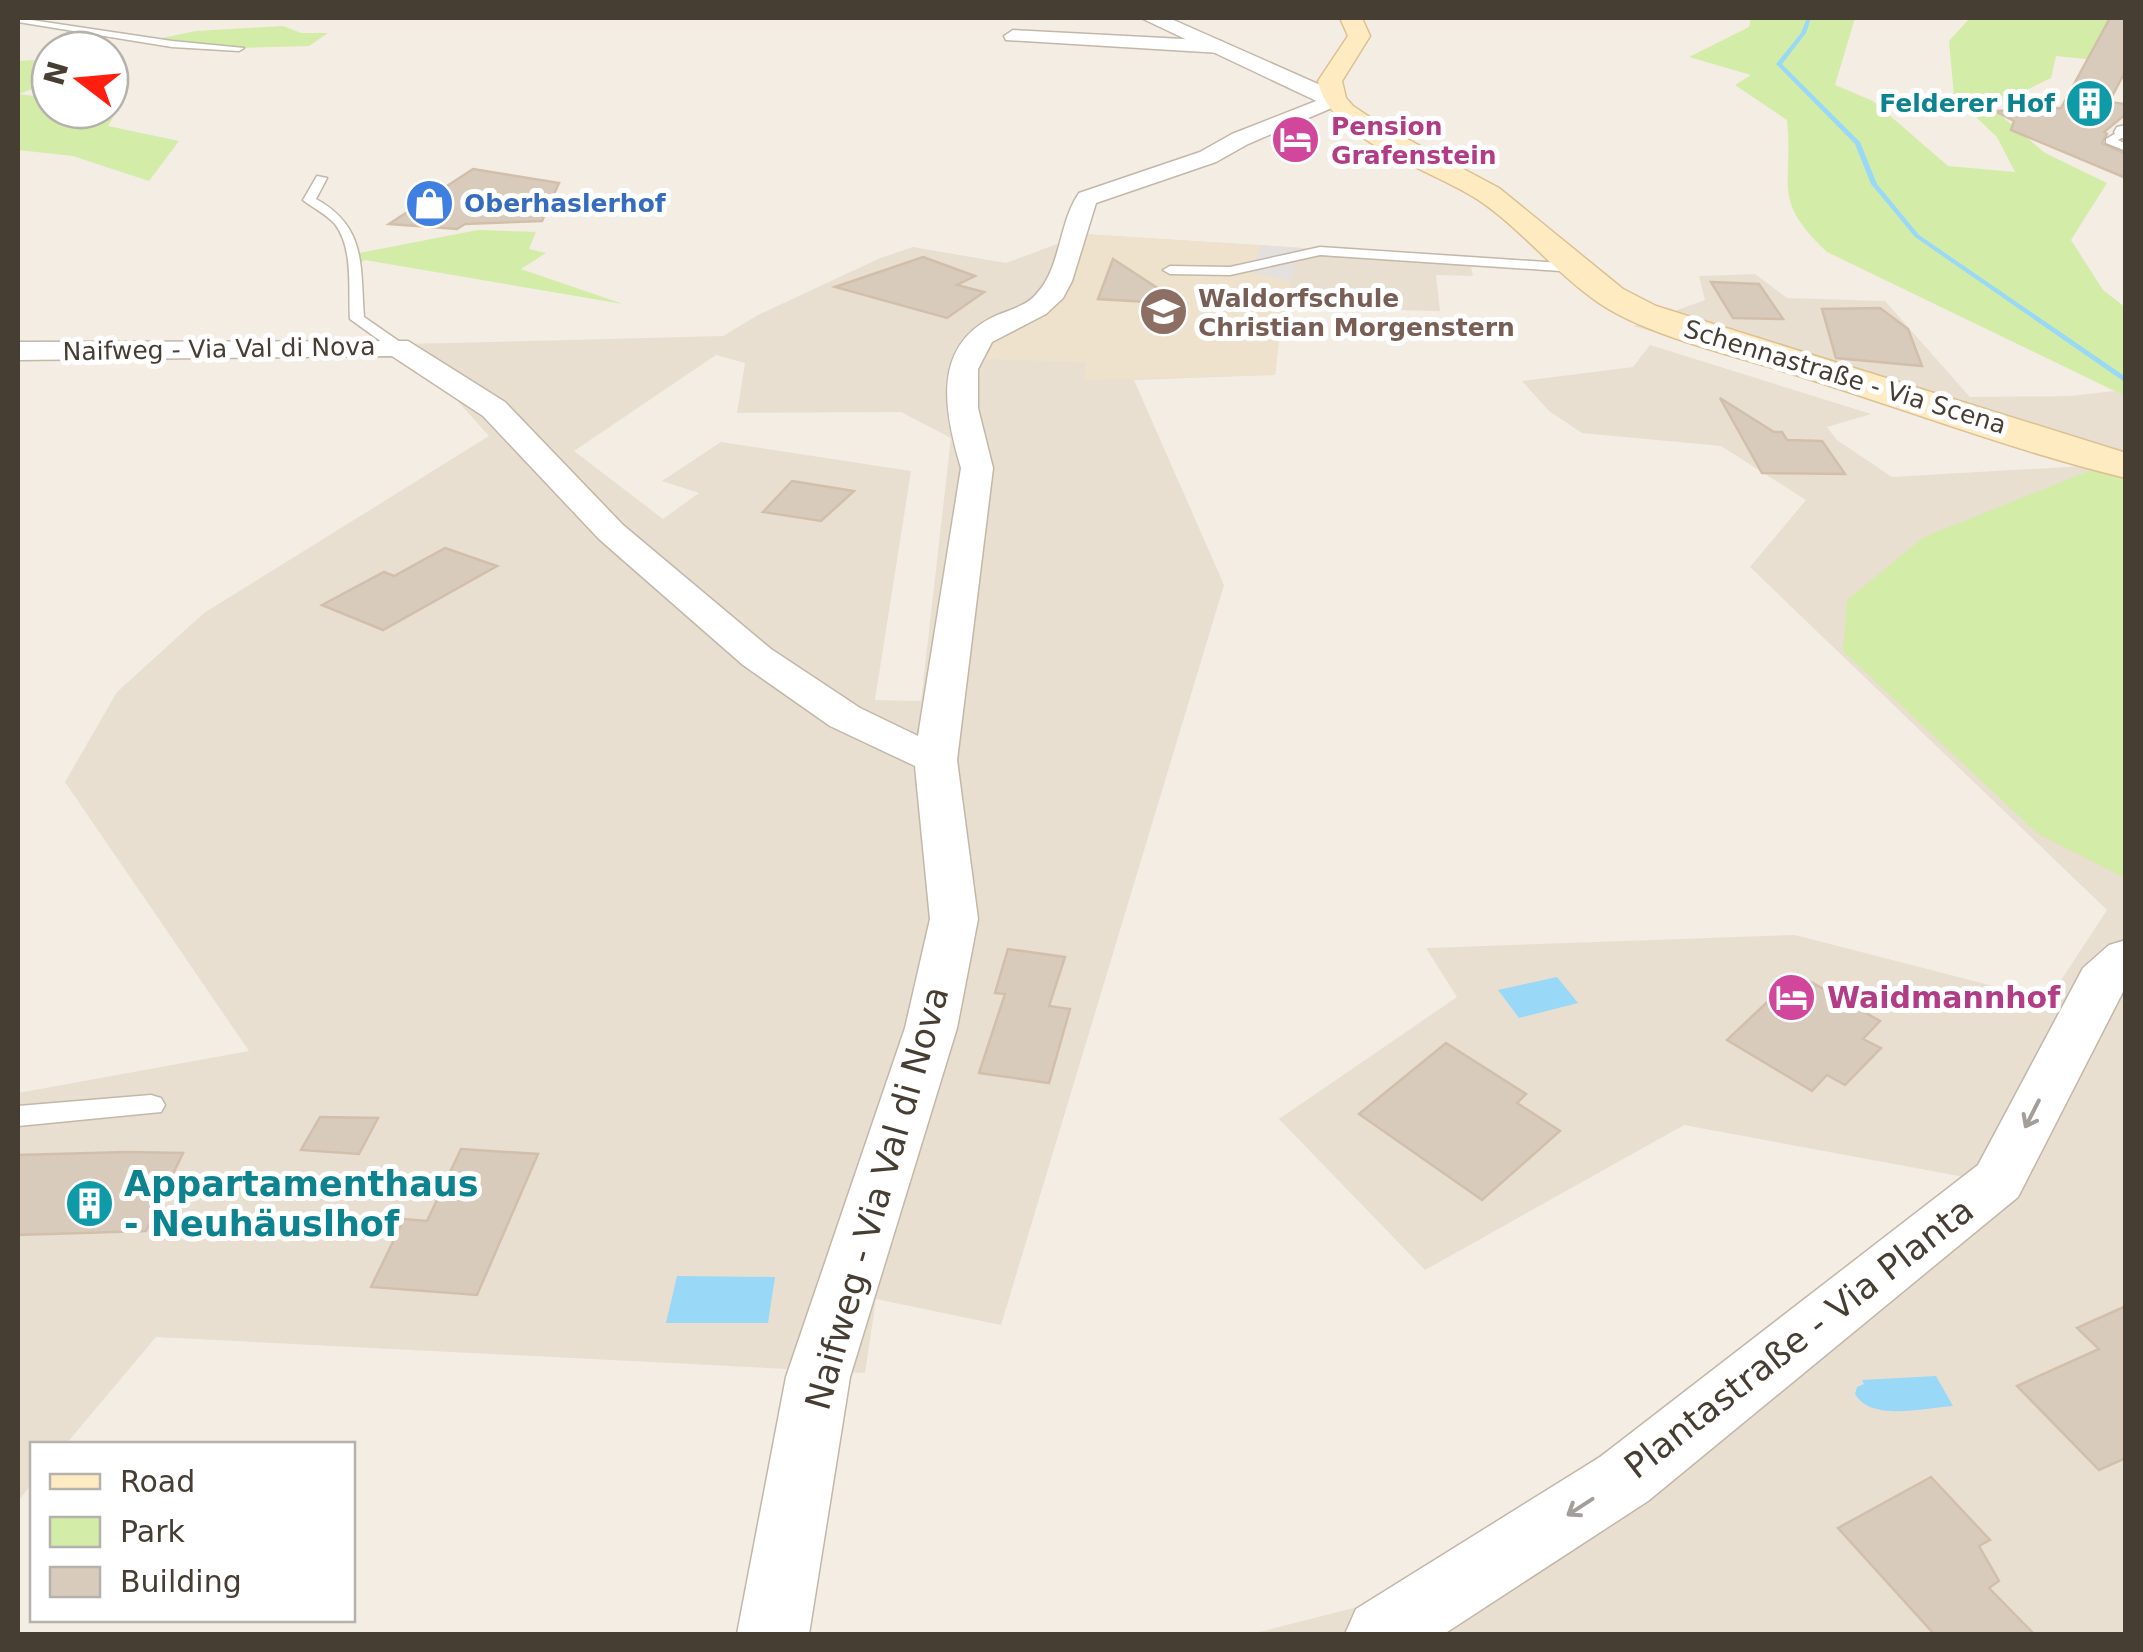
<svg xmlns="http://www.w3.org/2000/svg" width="2143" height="1652" font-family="'DejaVu Sans',sans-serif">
  <rect width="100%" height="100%" fill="#f4ede4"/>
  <g fill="#e8dfd1" fill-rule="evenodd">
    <path d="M 1084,234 L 1425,256 L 1471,267 L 1473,276 L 1436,275 L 1440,311 L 1291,307 L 1279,339 L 1275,375 L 1134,380 L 1224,585 L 1001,1325 L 876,1299 L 865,1373 L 156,1337 L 66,1444 L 32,1444 L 32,1484 L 18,1501 L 18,1093 L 249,1051 L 65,782 L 117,692 L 204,613 L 489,436 L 406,344 L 723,336 L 758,315 L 878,259 L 913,247 L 1006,263 ZM 716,355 L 745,363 L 737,413 L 901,412 L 951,438 L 921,701 L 875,700 L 911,471 L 721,442 L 662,481 L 699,493 L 663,519 L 574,451 Z"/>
    <path d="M 1755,274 L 1787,298 L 1885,301 L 1970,397 L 2071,396 L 2114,391 L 2125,396 L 2125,1634 L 1251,1634 L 1381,1601 L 1781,1333 L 1975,1179 L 1684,1125 L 1425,1270 L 1279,1119 L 1457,997 L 1426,948 L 1795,935 L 2048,1000 L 2107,910 L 1750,567 L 1806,500 L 1721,446 L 1582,433 L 1549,411 L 1522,381 L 1633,367 L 1650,345 L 1871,414 L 1827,427 L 1837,440 L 1892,477 L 2084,466 L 1976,424 L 1633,326 L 1705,300 L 1699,276 Z"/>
  </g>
  <path fill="#eee2cc" d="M 1084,234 L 1261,245 L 1252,272 L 1290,281 L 1291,306 L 1279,339 L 1275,375 L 1084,380 L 1086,362 L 980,359 L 997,334 L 1030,317 Z"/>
  <g fill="#d3eca8">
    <path d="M 1751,18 L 1855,18 L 1835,85 L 1873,101 L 1948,166 L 2015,172 L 1997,137 L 1954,96 L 1949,41 L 1970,18 L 2125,18 L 2125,63 L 2056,56 L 2051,78 L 1991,107 L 2045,153 L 2107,183 L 2071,240 L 2103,290 L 2125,307 L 2125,396 L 1827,252 C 1770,198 1794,188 1787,120 L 1735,85 L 1751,75 L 1689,57 L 1749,27 Z"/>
    <path d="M 283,26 L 301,33 L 328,33 L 309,46 L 239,48 L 157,39 L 196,31 Z"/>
    <path d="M 50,59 L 50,82 L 19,94 L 50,98 L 50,110 L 110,110 L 110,100 L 120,105 L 108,126 L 179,141 L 149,181 L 73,156 L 18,150 L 18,61 Z"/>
    <path d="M 478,230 L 536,232 L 529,249 L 546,253 L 521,269 L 623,304 L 365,260 L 355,265 L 354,254 Z"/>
    <path d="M 2101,466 L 2125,476 L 2125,878 L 2038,834 L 1843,651 L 1847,600 L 1924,537 Z"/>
  </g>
  <path fill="#e4e0dd" d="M 1261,245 L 1301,248 L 1290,281 L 1251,272 Z"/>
  <g fill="#99d9f7">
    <path d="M 1557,977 L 1578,1003 L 1519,1018 L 1498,990 Z"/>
    <path d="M 677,1276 L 775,1277 L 768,1323 L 666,1323 Z"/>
    <path d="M 1936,1376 L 1953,1406 C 1924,1408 1871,1422 1855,1394 L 1857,1387 L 1864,1384 L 1862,1380 Z"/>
  </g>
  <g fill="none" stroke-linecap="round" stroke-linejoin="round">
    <path fill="#99d9f7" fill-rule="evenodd" d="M 1807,18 L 1811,18 L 1806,33 L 1782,64 L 1860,142 L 1877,184 L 1919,235 L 2126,377 L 2126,383 L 1915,237 L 1871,184 L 1855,144 L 1776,64 L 1801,33 Z"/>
  </g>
  <g fill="#d9cbbb" stroke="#d2bfab" stroke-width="2.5">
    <path d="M 2110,18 L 2126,18 L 2126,70 L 2109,102 L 2126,104 L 2126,114 L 2104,132 L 2107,134 L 2102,143 L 2126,154 L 2126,178 L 2011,130 L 2014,121 L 1995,111 L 2061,108 Z"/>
    <path d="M 473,169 L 559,183 L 542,221 L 465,224 L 457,229 L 389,224 Z"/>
    <path d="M 923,257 L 975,276 L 957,285 L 984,292 L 947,318 L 835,287 Z"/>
    <path d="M 1113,259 L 1182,304 L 1098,299 Z"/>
    <path d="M 1711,282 L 1759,284 L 1783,319 L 1733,318 Z"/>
    <path d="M 1880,308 L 1908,329 L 1922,366 L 1836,358 L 1822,309 Z"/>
    <path d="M 1720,398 L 1774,432 L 1782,432 L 1787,440 L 1822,441 L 1845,474 L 1762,473 Z"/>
    <path d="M 792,481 L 854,491 L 821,521 L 763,512 Z"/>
    <path d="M 445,548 L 497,566 L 383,630 L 322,605 L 384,572 L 394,576 Z"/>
    <path d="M 1008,949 L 1065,957 L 1049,1006 L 1070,1009 L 1049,1083 L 979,1073 L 1005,994 L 995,993 Z"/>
    <path d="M 1797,974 L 1880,1021 L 1863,1039 L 1881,1048 L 1845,1085 L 1827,1075 L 1812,1091 L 1727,1040 Z"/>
    <path d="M 1446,1043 L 1526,1094 L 1517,1103 L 1560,1131 L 1482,1200 L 1359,1114 Z"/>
    <path d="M 320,1117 L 378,1118 L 359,1154 L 301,1150 Z"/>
    <path d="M 461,1149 L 538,1154 L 477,1295 L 371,1287 L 404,1219 L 427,1221 Z"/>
    <path d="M 127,1152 L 183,1153 L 146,1231 L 18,1235 L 18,1155 Z"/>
    <path d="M 2126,1306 L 2126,1458 L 2099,1470 L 2017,1386 L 2099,1349 L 2077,1328 Z"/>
    <path d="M 1931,1477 L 1990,1540 L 1979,1546 L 1999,1581 L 1989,1588 L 2034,1634 L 1934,1634 L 1838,1528 Z"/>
  </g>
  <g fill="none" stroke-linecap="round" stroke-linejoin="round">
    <defs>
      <g id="service">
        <path d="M 18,18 L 172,41 L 244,48 L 239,51 L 172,47 L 18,22 Z"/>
        <path d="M 2126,127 L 2126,135 L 2118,140 L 2126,144 L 2126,151 L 2106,143 L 2106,139 Z"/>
        <path d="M 317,176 L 327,178 L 316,199 C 367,227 360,266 364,317 L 403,344 L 403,350 L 393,350 L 350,319 C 348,290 354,249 335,224 C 326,214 313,208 303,200 Z"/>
        <path d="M 1320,247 L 1575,264 L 1582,268 L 1575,272 L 1320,255 L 1230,275 L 1170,274 L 1163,270 L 1170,266 L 1230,267 Z"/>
        <path d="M 151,1095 L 161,1098 L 165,1105 L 161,1112 L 18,1126 L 18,1106 Z"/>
      </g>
      <g id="minor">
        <path d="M 1013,30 L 1221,41 L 1230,47 L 1221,53 L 1006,40 L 1004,36 Z"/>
        <path d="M 1334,94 L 1344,100 L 1341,104 L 1248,144 L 1216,162 L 1096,203 L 1072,281 L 1063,298 L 1046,314 L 992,342 L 978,369 L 978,408 L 993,468 L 957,760 L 978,919 L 957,1028 L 850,1377 L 809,1634 L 737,1634 L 786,1377 L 905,1028 L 930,919 L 915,766 L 830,726 L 743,665 L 599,539 L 483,416 L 392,356 L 18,360 L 18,342 L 408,341 L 505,402 L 623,525 L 771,649 L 860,708 L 918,736 L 961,468 C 945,414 931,349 991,318 C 1007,310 1027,307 1038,292 C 1061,266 1059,222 1079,193 L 1200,152 L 1232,134 Z"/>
        <path d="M 2126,125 L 2126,139 L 2117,137 L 2114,132 L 2117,127 Z"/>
        <path d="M 2126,940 L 2126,986 L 2018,1197 L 1648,1501 L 1444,1634 L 1345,1634 L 1356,1609 L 1600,1457 L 1978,1165 L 2083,968 L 2109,945 Z"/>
      </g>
      <path id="tertiary" d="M 1141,18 L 1169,18 L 1343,95 L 1347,100 L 1334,108 L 1325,105 Z"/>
      <path id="secondary" d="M 1340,18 L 1362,18 L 1370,36 L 1342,81 L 1346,98 L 1353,106 L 1383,126 L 1499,188 L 1623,289 L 1656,306 L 2126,453 L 2126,478 C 2015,451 1907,410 1799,376 C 1740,357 1649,337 1599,303 C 1555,273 1521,228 1477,199 C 1431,169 1329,140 1318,81 L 1348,36 Z"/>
    </defs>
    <use href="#service" stroke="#c3b7a8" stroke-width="3"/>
    <use href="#minor" stroke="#c3b7a8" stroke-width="3"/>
    <use href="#tertiary" stroke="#c3b7a8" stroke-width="3"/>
    <use href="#secondary" stroke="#dbc191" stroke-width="3"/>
    <use href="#service" fill="#fff" fill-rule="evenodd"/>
    <use href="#minor" fill="#fff" fill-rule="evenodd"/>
    <use href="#tertiary" fill="#fff" fill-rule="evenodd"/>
    <use href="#secondary" fill="#ffebc2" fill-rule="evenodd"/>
  </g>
  <defs><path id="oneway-shaft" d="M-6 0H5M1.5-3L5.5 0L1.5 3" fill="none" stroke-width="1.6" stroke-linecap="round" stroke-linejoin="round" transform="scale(2.5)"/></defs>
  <g stroke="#a29e99">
    <use href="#oneway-shaft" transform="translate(2032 1114) rotate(117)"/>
    <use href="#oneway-shaft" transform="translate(1580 1507) rotate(147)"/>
  </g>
  <defs>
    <symbol id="building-disc" viewBox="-11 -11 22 22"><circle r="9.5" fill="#0f9aa8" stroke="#fff"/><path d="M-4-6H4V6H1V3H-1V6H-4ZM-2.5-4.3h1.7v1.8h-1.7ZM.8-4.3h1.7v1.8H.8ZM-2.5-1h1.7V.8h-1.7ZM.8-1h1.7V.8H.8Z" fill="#fff"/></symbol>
    <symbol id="hotel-disc" viewBox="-11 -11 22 22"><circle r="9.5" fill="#d1479c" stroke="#fff"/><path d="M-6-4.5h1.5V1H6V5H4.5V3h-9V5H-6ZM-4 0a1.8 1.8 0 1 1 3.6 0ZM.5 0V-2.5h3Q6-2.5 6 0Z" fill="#fff"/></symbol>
    <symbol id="shop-disc" viewBox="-11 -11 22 22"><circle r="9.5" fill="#3f7fe0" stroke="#fff"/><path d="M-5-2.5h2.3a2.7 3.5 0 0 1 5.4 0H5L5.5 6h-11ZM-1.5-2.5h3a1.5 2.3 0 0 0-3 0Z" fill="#fff"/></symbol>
    <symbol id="school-disc" viewBox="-11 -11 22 22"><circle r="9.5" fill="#8d6e63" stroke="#fff"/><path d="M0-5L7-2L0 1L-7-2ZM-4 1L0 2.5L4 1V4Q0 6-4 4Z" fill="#fff"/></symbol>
  </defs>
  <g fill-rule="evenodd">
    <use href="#building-disc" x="2062" y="76" width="55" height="55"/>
    <use href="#hotel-disc" x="1268" y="112" width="55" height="55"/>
    <use href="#shop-disc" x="402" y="176" width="55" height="55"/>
    <use href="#school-disc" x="1136" y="284" width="55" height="55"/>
    <use href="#hotel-disc" x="1764" y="970" width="55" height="55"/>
    <use href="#building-disc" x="62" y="1176" width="55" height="55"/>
  </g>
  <g text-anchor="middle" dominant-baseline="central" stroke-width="10" stroke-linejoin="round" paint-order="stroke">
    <g font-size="25" font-weight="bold" fill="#0d838f" stroke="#fff" text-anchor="end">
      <text x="2055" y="103">Felderer Hof</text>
    </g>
    <g font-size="25" font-weight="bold" fill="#b23c85" stroke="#fff" text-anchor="start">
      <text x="1331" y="126">Pension<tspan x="1331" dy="29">Grafenstein</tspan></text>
    </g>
    <g font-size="25" font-weight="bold" fill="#366cbe" stroke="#fff" text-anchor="start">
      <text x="464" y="203">Oberhaslerhof</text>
    </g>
    <g font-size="25" font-weight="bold" fill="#785e54" stroke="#fff" text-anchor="start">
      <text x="1198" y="298">Waldorfschule<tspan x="1198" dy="29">Christian Morgenstern</tspan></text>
    </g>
    <g font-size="25" fill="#463d33" stroke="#fff">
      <text transform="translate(219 349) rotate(-1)">Naifweg - Via Val di Nova</text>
      <text transform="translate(1845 377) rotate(17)">Schennastraße - Via Scena</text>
    </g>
    <g font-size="30" font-weight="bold" fill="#b23c85" stroke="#fff" text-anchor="start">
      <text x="1827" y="997">Waidmannhof</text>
    </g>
    <g font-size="35" font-weight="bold" fill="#0d838f" stroke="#fff" text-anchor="start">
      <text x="124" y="1184">Appartamenthaus<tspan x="124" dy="40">- Neuhäuslhof</tspan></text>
    </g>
    <g font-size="35" fill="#463d33" stroke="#fff">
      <text transform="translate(877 1198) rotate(-74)">Naifweg - Via Val di Nova</text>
      <text transform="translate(1799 1338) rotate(-38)">Plantastraße - Via Planta</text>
    </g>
  </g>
  <rect width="2143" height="1652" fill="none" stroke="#463d33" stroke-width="40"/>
  <rect x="30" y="1442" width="325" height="180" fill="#ffffff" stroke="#b5b1ad" stroke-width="2.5"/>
  <rect x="50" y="1474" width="50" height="15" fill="#ffebc2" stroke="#b5b1ad" stroke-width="2.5"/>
  <text x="120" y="1492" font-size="30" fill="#463d33">Road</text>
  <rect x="50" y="1517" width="50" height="30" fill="#d3eca8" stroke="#b5b1ad" stroke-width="2.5"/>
  <text x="120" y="1542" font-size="30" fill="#463d33">Park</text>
  <rect x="50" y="1567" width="50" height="30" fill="#d9cbbb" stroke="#b5b1ad" stroke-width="2.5"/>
  <text x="120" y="1592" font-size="30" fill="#463d33">Building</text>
  <g transform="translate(80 80) rotate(286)"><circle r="48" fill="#ffffff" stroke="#b5b1ad" stroke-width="2.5"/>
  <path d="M0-8L18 38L0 25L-18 38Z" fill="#ff1e0f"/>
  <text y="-15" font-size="28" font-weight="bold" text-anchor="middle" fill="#463d33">N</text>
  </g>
</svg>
